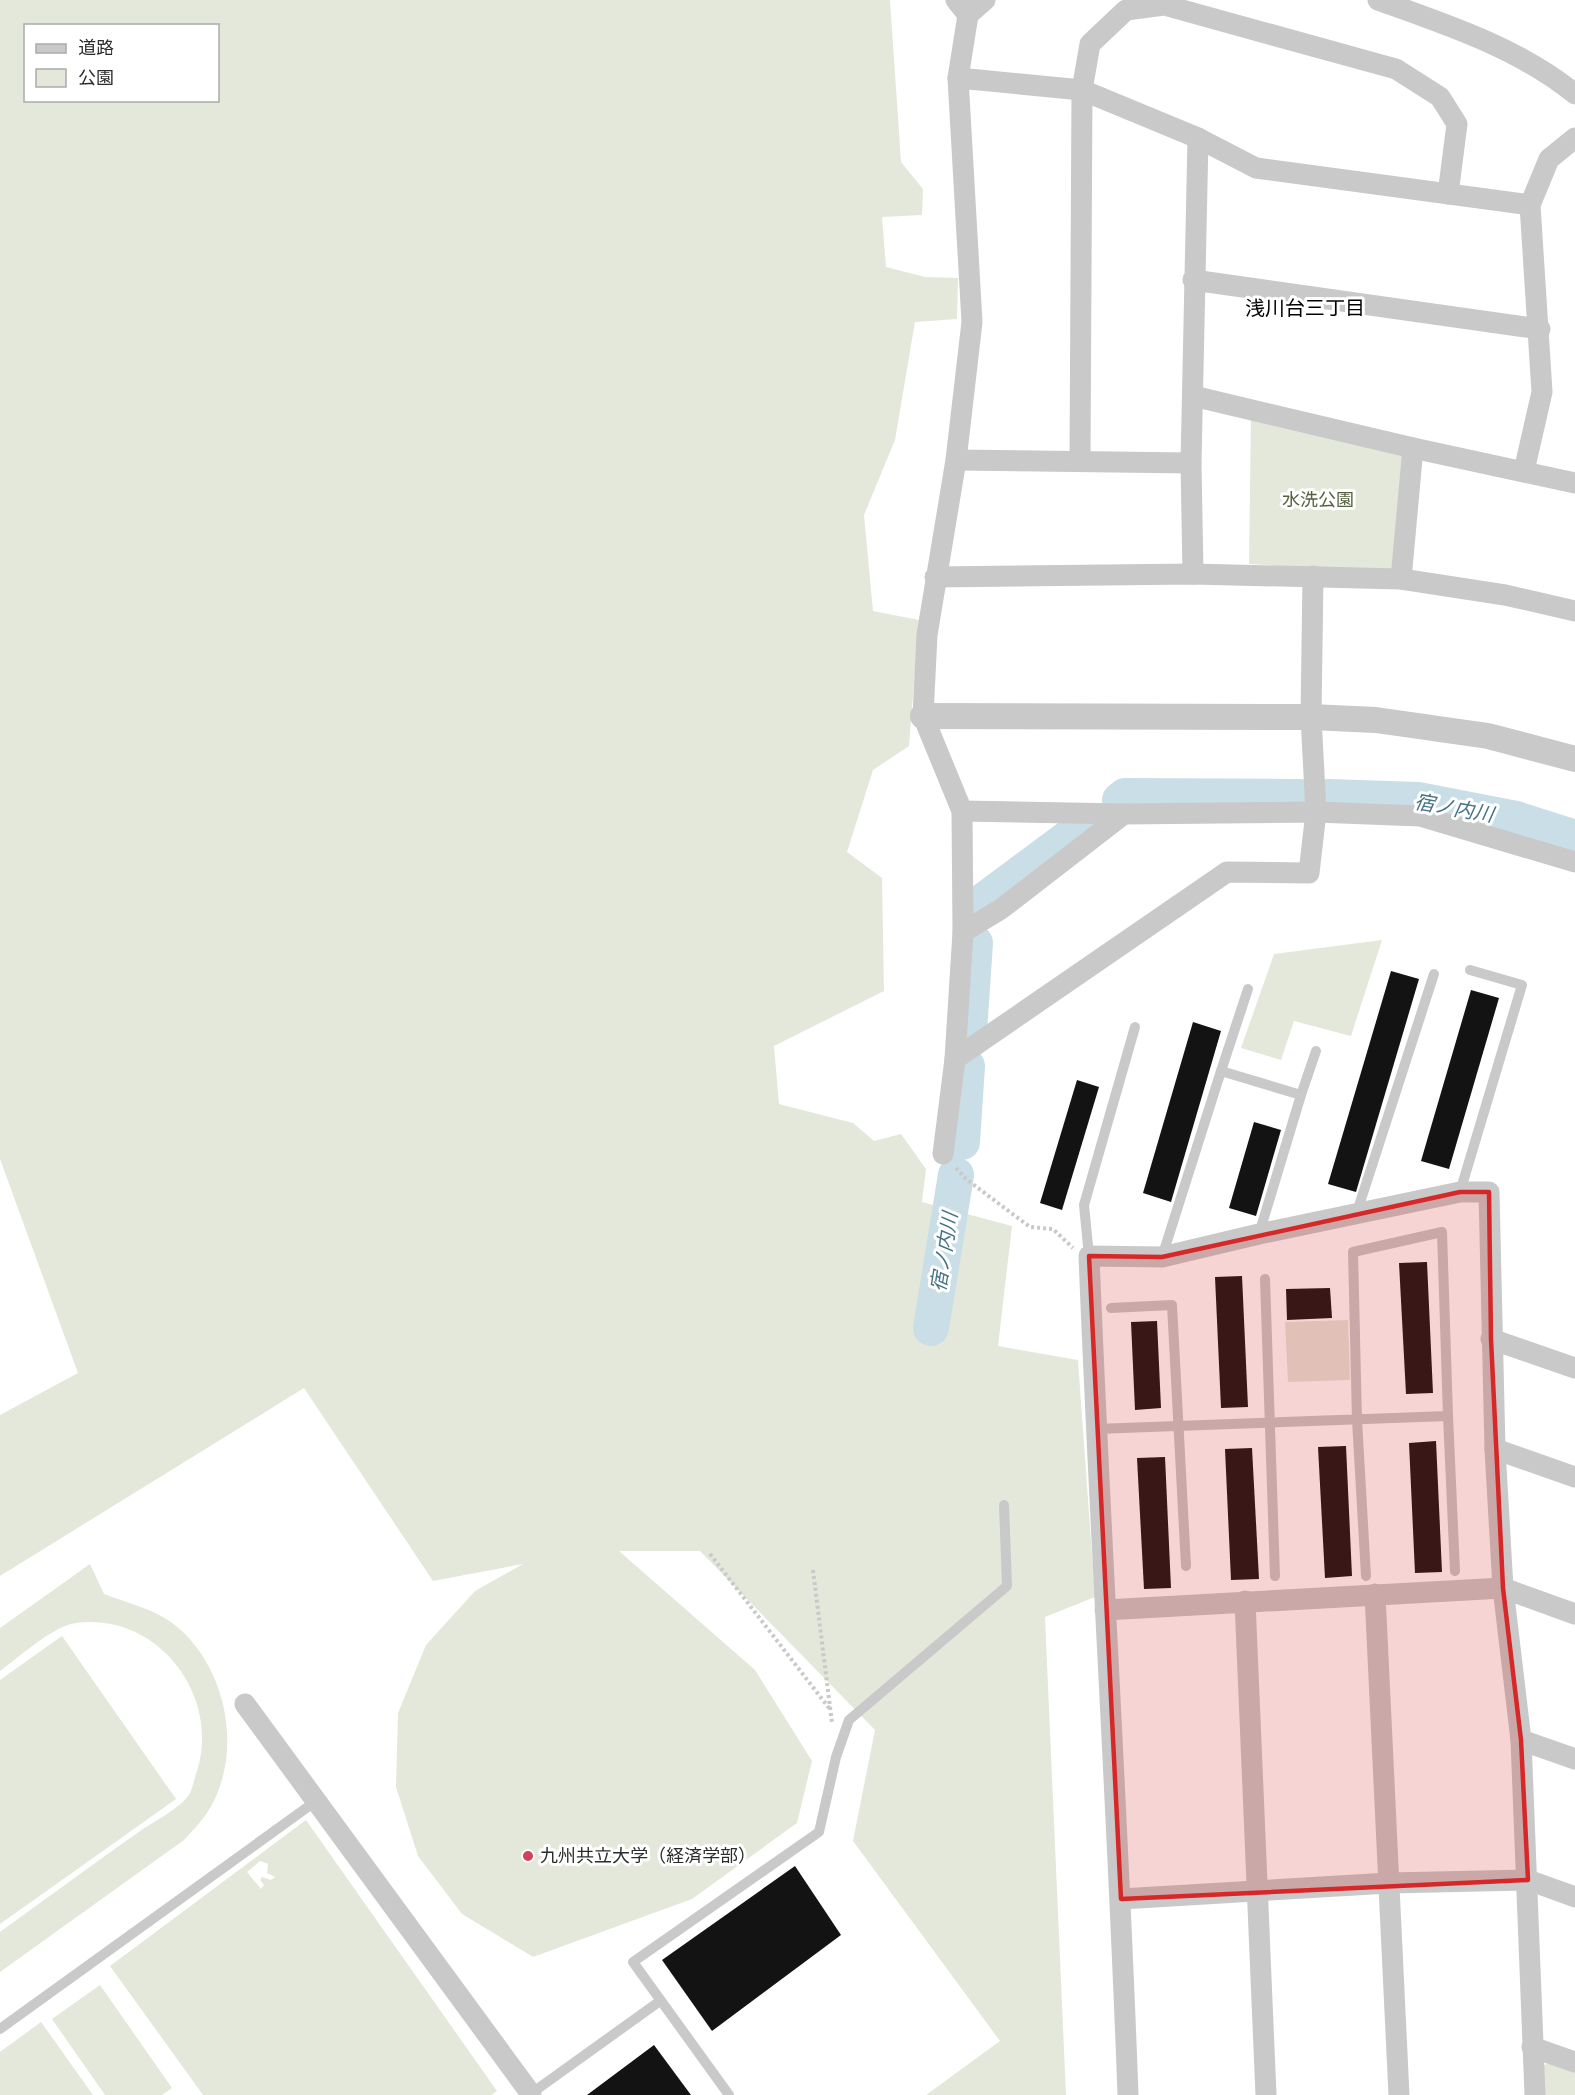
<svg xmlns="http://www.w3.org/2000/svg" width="1575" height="2095" font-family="Arial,'Noto Sans JP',sans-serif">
  <rect width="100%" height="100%" fill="#fff"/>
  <g fill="#e4e8db" fill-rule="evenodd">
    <path d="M 0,0 L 890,0 L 901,162 L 923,189 L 922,215 L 882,217 L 886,267 L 925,277 L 958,278 L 957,319 L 915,322 L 895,440 L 864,515 L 873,611 L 919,620 L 909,746 L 873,770 L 847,852 L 882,878 L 884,991 L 774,1046 L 779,1104 L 853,1123 L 874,1141 L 901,1134 L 926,1169 L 922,1202 L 1012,1226 L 998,1346 L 1078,1360 L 1095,1597 L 1045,1617 L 1066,2095 L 926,2095 L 1000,2041 L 853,1841 L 875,1730 L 700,1551 L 619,1551 L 755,1670 L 812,1761 L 797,1823 L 692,1899 L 533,1957 L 462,1914 L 418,1856 L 396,1787 L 398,1713 L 426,1645 L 475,1591 L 523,1564 L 433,1581 L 304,1388 L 0,1576 L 0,1415 L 78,1373 L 0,1159 ZM 26,26 L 218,26 L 218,100 L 26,100 Z"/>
    <path d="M 1251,415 L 1408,453 L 1393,572 L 1249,564 Z"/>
    <path d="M 1382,940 L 1351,1036 L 1294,1021 L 1281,1060 L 1241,1048 L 1274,954 Z"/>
    <path d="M 1348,1320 L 1350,1380 L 1288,1382 L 1285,1322 Z"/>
    <path d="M 90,1564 L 104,1594 C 125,1602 153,1609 171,1622 C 228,1664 246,1757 205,1816 C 199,1824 191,1832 184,1840 L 0,1972 L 0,1932 C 47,1898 93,1864 140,1831 C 153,1822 180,1808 188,1796 C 193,1790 194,1778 197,1771 C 221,1695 157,1612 76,1623 C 53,1626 19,1657 0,1671 L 0,1628 Z"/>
    <path d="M 62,1636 L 176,1799 L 0,1924 L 0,1680 Z"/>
    <path d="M 306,1820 L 497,2091 L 491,2095 L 203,2095 L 110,1966 ZM 260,1861 L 268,1864 L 267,1873 L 275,1877 L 271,1880 L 262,1877 L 260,1880 L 264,1885 L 261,1889 L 247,1872 Z"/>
    <path d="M 100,1985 L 172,2088 L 162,2095 L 105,2095 L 52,2019 Z"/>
    <path d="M 41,2022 L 93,2095 L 0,2095 L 0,2052 Z"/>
    <path d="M 1550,2062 L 1575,2071 L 1575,2095 L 1540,2095 L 1541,2067 Z"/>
  </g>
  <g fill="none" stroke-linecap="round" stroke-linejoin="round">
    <g stroke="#c9dee6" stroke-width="36">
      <path d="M 1329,797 L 1418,800 L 1516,819 L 1575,838"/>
      <path d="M 1120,800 L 1125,796 L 1299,797"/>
      <path d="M 978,905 L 1083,827"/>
      <path d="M 969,1031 L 975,943"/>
      <path d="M 962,1142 L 967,1066"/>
      <path d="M 931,1328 L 956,1175"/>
    </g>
  </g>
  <g fill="#131313">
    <path d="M 1391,971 L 1419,979 L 1356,1192 L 1328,1184 Z"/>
    <path d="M 1471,990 L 1499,998 L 1449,1169 L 1421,1161 Z"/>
    <path d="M 1193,1022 L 1221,1031 L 1171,1202 L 1143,1193 Z"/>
    <path d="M 1077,1080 L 1099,1087 L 1062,1210 L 1040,1203 Z"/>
    <path d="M 1254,1122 L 1281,1130 L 1256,1216 L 1229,1208 Z"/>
    <path d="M 1427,1262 L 1433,1393 L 1406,1394 L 1399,1263 Z"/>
    <path d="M 1242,1276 L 1248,1407 L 1221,1408 L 1215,1277 Z"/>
    <path d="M 1330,1288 L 1332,1318 L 1287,1320 L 1286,1289 Z"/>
    <path d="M 1157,1321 L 1161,1408 L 1135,1410 L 1131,1322 Z"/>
    <path d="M 1436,1441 L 1442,1572 L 1415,1573 L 1409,1443 Z"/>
    <path d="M 1346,1446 L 1352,1576 L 1325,1578 L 1318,1447 Z"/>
    <path d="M 1252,1448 L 1259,1579 L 1231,1580 L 1225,1449 Z"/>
    <path d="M 1165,1457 L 1171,1588 L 1144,1589 L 1137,1458 Z"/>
    <path d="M 795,1866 L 841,1935 L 712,2031 L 662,1960 Z"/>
    <path d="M 654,2045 L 691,2095 L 587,2095 Z"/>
  </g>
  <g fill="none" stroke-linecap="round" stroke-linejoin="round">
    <g stroke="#c9c9c9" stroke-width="4" stroke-dasharray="3 3" stroke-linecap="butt">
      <path d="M 956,1168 L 966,1179 L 1030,1227 L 1053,1229 L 1073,1248"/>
      <path d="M 710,1554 L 829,1708"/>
      <path d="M 813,1570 L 832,1723"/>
    </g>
    <g stroke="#c9c9c9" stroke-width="10">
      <path d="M 1221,1071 L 1248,989"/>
      <path d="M 1301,1095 L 1316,1051"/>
      <path d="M 1460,1192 L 1522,985 L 1470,970"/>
      <path d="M 1356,1215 L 1434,974"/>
      <path d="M 1089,1256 L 1084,1205 L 1135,1027"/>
      <path d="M 1162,1257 L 1221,1071 L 1301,1095 L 1259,1234"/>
      <path d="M 1265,1279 L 1275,1576"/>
      <path d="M 1111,1308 L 1172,1305 L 1186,1566"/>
      <path d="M 1448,1416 L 1455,1571"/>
      <path d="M 1096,1429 C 1213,1425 1330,1421 1448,1416 L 1442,1232 L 1353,1252 L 1357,1420 L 1366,1576"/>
      <path d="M 0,2029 L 316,1801"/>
      <path d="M 529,2095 L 660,2001"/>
      <path d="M 729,2095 L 633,1962 L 819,1832 L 836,1757 L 849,1720 L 1007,1586 L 1004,1505"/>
    </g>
    <g stroke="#c9c9c9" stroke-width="21">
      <path d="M 956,0 L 968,15"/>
      <path d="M 1378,0 C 1445,24 1519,48 1575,94"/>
      <path d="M 958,78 L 1082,90 L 1198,138 L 1256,168 L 1530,205"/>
      <path d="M 1193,280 L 1540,329"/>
      <path d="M 1193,396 L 1413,448 L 1575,483"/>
      <path d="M 956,460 L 1191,463"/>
      <path d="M 1080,460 L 1082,90 L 1090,44 L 1126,10 L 1164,5 L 1396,69 L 1440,97 L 1457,124 L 1448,194"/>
      <path d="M 1524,471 L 1542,392 L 1530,205 L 1549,159 L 1575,138"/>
      <path d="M 1193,574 L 1191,463 L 1198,138"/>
      <path d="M 935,577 L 1193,574 L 1401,579 L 1505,595 L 1575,611"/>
      <path d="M 1401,579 L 1413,448"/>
      <path d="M 962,811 L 1124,814 L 1316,812 L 1420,816 L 1575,862"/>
      <path d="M 963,932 L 1001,909 L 1124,814"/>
      <path d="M 955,1059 L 1227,872 L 1309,873 L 1316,812 L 1311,717 L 1313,576"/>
      <path d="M 943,1154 L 955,1059 L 963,932 L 962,811 L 923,716 L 927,635 L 956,460 L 972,322 L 958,78 L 968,15 L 985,0"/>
      <path d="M 1491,1339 L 1575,1368"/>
      <path d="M 1495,1449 L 1575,1477"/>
      <path d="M 1375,1594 L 1399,2095"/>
      <path d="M 1245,1601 L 1266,2095"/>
      <path d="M 1105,1610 L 1503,1588 L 1575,1614"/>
      <path d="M 245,1704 L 531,2094"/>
      <path d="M 1521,1740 L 1575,1759"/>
      <path d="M 1121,1899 L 1389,1883 L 1528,1880 L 1575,1897"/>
      <path d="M 1532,2047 L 1575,2062"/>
      <path d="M 1128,2095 C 1118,1815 1100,1536 1089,1256 L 1162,1257 L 1259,1234 L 1460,1192 L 1489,1192 L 1495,1449 L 1503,1588 L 1521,1740 L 1535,2095"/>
    </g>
    <path stroke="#c9c9c9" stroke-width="26" d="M 923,716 L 1311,717 L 1376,720 L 1488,736 L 1575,759"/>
  </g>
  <path fill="#d62828" fill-opacity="0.2" stroke="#d62828" stroke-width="4.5" stroke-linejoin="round" d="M 1460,1192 L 1489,1192 L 1491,1339 L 1503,1588 L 1521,1740 L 1528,1880 L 1121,1899 L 1089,1256 L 1162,1257 Z"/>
  <circle fill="#d0425c" stroke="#fff" stroke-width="2" cx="528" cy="1856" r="6"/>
  <g text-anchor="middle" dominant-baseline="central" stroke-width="6" stroke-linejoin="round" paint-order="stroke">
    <g font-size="18" fill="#54623f" stroke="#fff">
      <text x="1318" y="500">水洗公園</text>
    </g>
    <g font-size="18" fill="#2c2c2c" stroke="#fff" text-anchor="start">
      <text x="540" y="1856">九州共立大学（経済学部）</text>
    </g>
    <g font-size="20" fill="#000" stroke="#fff">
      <text x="1305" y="308">浅川台三丁目</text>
    </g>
    <g font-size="20" font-style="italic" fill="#447384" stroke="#fff">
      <text transform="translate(1454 808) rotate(10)">宿ノ内川</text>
      <text transform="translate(944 1252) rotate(-81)">宿ノ内川</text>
    </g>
  </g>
  <rect x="24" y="24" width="195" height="78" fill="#ffffff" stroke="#ababab" stroke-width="1.5"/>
  <rect x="36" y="44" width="30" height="9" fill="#c9c9c9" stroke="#ababab" stroke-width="1.5"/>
  <text x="78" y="54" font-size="18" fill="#2c2c2c">道路</text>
  <rect x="36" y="69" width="30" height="18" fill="#e4e8db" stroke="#ababab" stroke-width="1.5"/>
  <text x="78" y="84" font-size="18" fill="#2c2c2c">公園</text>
</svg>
